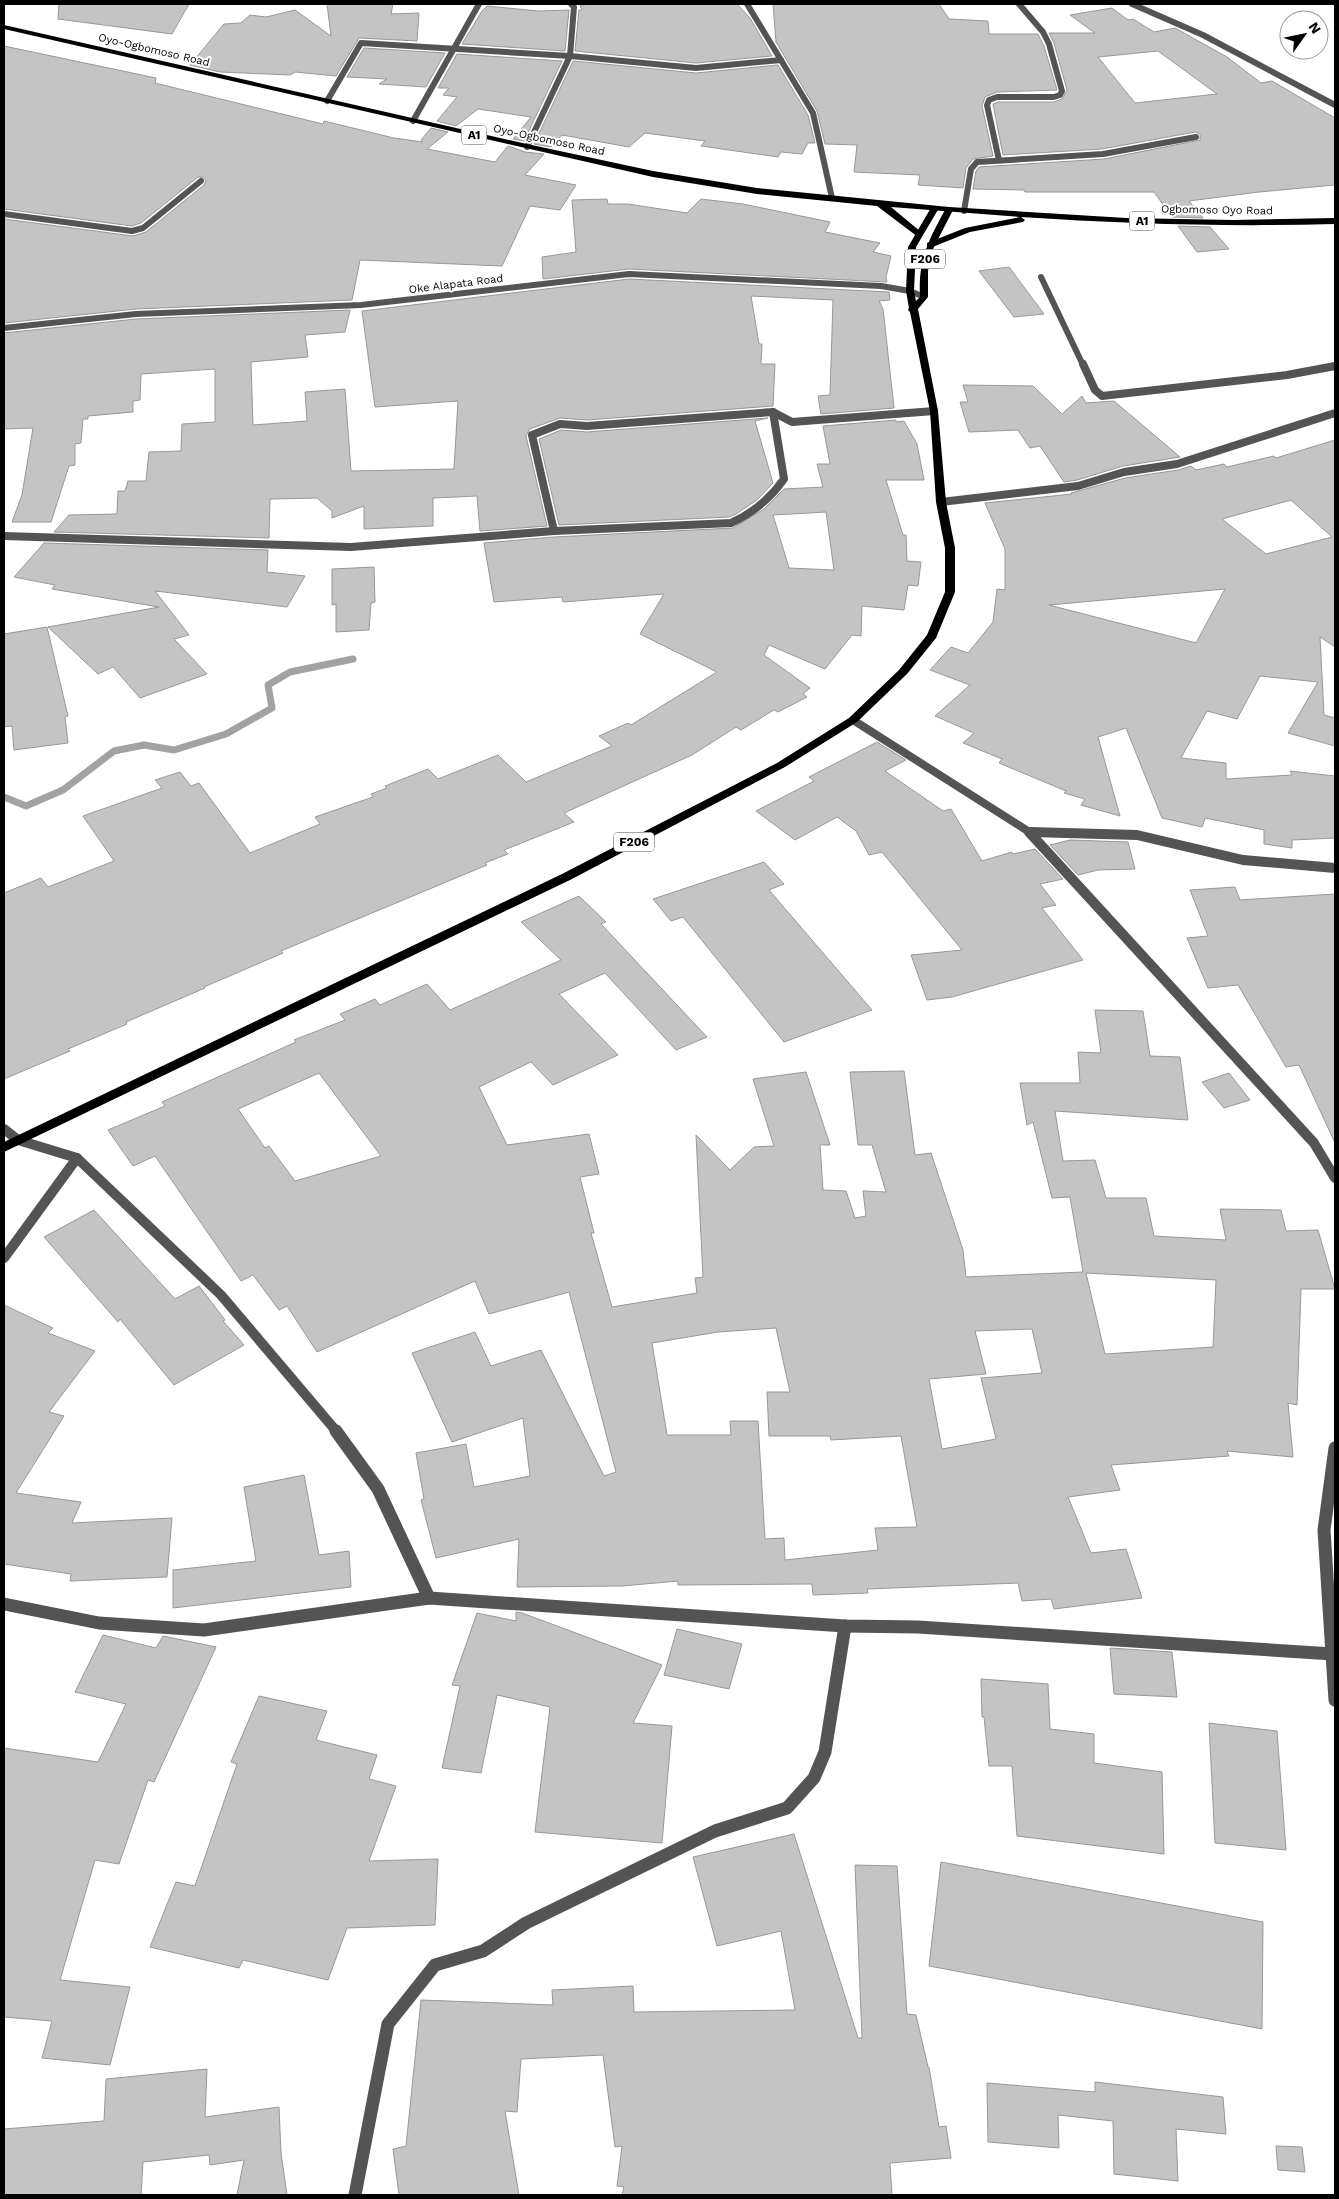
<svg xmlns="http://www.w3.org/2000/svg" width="1339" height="2199" font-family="'Work Sans',sans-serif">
  <rect width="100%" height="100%" fill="#fff"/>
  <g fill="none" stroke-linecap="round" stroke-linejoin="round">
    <path stroke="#a2a2a2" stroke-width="7" d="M 4,797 L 26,806 L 63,790 L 114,751 L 144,745 L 174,750 L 226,734 L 272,708 L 268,685 L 290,672 L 353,659"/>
  </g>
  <g fill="#c4c4c4" stroke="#989898" fill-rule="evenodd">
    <path d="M 59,4 L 189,4 L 172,34 L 58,19 Z"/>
    <path d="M 327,4 L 393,4 L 391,14 L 419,13 L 417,41 L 359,38 L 336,76 L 295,72 L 290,75 L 220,72 L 190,65 L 224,24 L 241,23 L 250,15 L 266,17 L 295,10 L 331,36 Z"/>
    <path d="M 597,4 L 737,4 L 750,18 L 772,56 L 696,63 L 575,51 L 579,10 L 582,10 L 580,5 Z"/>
    <path d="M 773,4 L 939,4 L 949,19 L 988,21 L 989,34 L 1038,34 L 1044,46 L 1057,90 L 997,92 L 985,97 L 982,106 L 993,156 L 973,159 L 966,168 L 963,188 L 918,185 L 920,175 L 854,172 L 857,145 L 825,144 L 817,111 L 776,42 Z"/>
    <path d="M 487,6 L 538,11 L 569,10 L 565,51 L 462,44 L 482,11 Z"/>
    <path d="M 1112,8 L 1128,20 L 1133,19 L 1154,32 L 1175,28 L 1227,57 L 1261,83 L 1272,81 L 1335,118 L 1335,185 L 1259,192 L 1189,201 L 1203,218 L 1172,217 L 1154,192 L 1025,192 L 1024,190 L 973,189 L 976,171 L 979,167 L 1104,159 L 1200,140 L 1200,134 L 1195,132 L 1102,149 L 1003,155 L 993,104 L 998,102 L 1054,102 L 1062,99 L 1067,90 L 1054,43 L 1049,33 L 1095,33 L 1070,15 ZM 1158,51 L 1217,94 L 1135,103 L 1098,57 Z"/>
    <path d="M 4,46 L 156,78 L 155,83 L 323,124 L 324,121 L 394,138 L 423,142 L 421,140 L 431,128 L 448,132 L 427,149 L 495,162 L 508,146 L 525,152 L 544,154 L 525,175 L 576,185 L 560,210 L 530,206 L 502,266 L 360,260 L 352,300 L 136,309 L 4,323 L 4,219 L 133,236 L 146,232 L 204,185 L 206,181 L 203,177 L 198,177 L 141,223 L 132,226 L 4,209 Z"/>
    <path d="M 364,48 L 445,53 L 426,87 L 379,84 L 387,79 L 347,77 Z"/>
    <path d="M 457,54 L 562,61 L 524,141 L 513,139 L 531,117 L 478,109 L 456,126 L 437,121 L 457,97 L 443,95 L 449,88 L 438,88 Z"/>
    <path d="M 573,61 L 696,73 L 778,65 L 808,115 L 815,143 L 808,143 L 802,154 L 781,152 L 778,157 L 701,146 L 705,141 L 645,133 L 629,147 L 562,135 L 551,147 L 534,144 Z"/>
    <path d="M 607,199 L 608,204 L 628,204 L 687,213 L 701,199 L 743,204 L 830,222 L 825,232 L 880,243 L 873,252 L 891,256 L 886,277 L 887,282 L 629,269 L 543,279 L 542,257 L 576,252 L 572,200 Z"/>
    <path d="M 1178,226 L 1210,227 L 1229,249 L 1197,252 Z"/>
    <path d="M 1009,267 L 1044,314 L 1014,317 L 979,271 Z"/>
    <path d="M 629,279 L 889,292 L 890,300 L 879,301 L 883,309 L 894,408 L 821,414 L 818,396 L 830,395 L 833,300 L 751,296 L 759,344 L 762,344 L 761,364 L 775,364 L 773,406 L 587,420 L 560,418 L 530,429 L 526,436 L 547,526 L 480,531 L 477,496 L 433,498 L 433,526 L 364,529 L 364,506 L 332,518 L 332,511 L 317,498 L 270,499 L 269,538 L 54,532 L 69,515 L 117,514 L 118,491 L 125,491 L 128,481 L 146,481 L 149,452 L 181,451 L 182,424 L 215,422 L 215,369 L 141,374 L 140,400 L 133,401 L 133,412 L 88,416 L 88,419 L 83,419 L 81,443 L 75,444 L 75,465 L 69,466 L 51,522 L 12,522 L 22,495 L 33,428 L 4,429 L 4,333 L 136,319 L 350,310 L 345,332 L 305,335 L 308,357 L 251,362 L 253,425 L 307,421 L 305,392 L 345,389 L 351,471 L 454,469 L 458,401 L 375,407 L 362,311 Z"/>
    <path d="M 963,385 L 1033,386 L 1062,414 L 1082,396 L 1086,403 L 1114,401 L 1180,457 L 1123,466 L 1077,480 L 1064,482 L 1040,446 L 1030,448 L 1018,430 L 969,432 L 960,402 L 968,402 Z"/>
    <path d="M 768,418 L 755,421 L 773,483 L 757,500 L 736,514 L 729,517 L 559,525 L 539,439 L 561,430 L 587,432 Z"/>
    <path d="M 896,420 L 896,422 L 904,421 L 917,444 L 924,480 L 886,480 L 903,535 L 906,535 L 907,561 L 921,562 L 918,586 L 908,585 L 904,610 L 862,606 L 861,636 L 852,635 L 825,669 L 769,645 L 764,655 L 810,688 L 803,694 L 807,697 L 778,712 L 774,710 L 741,730 L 736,727 L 692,755 L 564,813 L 574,822 L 504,850 L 508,854 L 485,863 L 487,865 L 281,951 L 283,953 L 204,987 L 205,988 L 126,1022 L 127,1024 L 68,1049 L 70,1051 L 4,1079 L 4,893 L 41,878 L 48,887 L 114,861 L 83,816 L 162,788 L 155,780 L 180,772 L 191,786 L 199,783 L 250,853 L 320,824 L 315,817 L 373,797 L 371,794 L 387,788 L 385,786 L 428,769 L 438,779 L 498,755 L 526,782 L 612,746 L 599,736 L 628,723 L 631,725 L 717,672 L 640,634 L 664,594 L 563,602 L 562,597 L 494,602 L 484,543 L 554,537 L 733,528 L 764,509 L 784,489 L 823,487 L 817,464 L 830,464 L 823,426 ZM 826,512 L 834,570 L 789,568 L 773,515 Z"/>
    <path d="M 1335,440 L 1335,647 L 1320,637 L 1324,715 L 1335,718 L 1335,746 L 1288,733 L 1318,682 L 1260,676 L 1237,719 L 1207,711 L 1181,758 L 1226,763 L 1226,779 L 1292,775 L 1290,771 L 1335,776 L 1335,838 L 1292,840 L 1292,848 L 1264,844 L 1264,830 L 1205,818 L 1202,827 L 1162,818 L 1126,728 L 1098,737 L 1120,816 L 1081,805 L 1085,799 L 1064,793 L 1066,791 L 999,763 L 1002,759 L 963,743 L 974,733 L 935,716 L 970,685 L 930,670 L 951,647 L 968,653 L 993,622 L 997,589 L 1005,590 L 1005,549 L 985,503 L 1072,494 L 1071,493 L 1125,478 L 1178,470 L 1191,466 L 1196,470 L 1224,464 L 1227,467 L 1274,456 L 1276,458 ZM 1291,500 L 1332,537 L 1266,554 L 1222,519 ZM 1225,589 L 1196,643 L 1049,605 Z"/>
    <path d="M 44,543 L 268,550 L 267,572 L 305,576 L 287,607 L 155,591 L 189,635 L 174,639 L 207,674 L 140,698 L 113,667 L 98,674 L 48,627 L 159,607 L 52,589 L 55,585 L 14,577 Z"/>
    <path d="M 374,567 L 375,602 L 371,603 L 369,630 L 336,632 L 336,604 L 332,605 L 332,569 Z"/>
    <path d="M 47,627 L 68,716 L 65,717 L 68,743 L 14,750 L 12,726 L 4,727 L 4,634 Z"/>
    <path d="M 877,742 L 906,760 L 885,771 L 943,811 L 951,809 L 982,861 L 1012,852 L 1013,854 L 1035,849 L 1063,879 L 1040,884 L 1056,905 L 1042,908 L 1083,960 L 952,997 L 927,1000 L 911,955 L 962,950 L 882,852 L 869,855 L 856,831 L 837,817 L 795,840 L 756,811 L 814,781 L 809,777 Z"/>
    <path d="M 1070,840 L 1128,842 L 1135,869 L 1098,870 L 1078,875 L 1050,845 Z"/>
    <path d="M 764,862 L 784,884 L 769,890 L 872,1010 L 784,1042 L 683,917 L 671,921 L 653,899 Z"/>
    <path d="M 1235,887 L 1240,900 L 1335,894 L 1335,1143 L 1299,1065 L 1286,1067 L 1238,985 L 1208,988 L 1187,938 L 1208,936 L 1190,890 Z"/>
    <path d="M 579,896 L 606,922 L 601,924 L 707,1037 L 676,1050 L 605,973 L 559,994 L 618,1055 L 553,1085 L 531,1062 L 479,1087 L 507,1145 L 589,1134 L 599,1174 L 580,1177 L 594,1233 L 591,1233 L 612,1307 L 697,1293 L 695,1278 L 703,1277 L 696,1135 L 730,1170 L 754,1147 L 774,1146 L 753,1079 L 806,1072 L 830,1145 L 820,1145 L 823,1190 L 846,1191 L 855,1218 L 866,1216 L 863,1191 L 886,1192 L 872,1145 L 858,1145 L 850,1072 L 904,1071 L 915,1155 L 931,1153 L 963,1250 L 966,1277 L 1083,1272 L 1070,1197 L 1052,1198 L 1033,1122 L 1027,1125 L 1020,1083 L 1080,1083 L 1078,1052 L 1101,1053 L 1095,1010 L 1143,1011 L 1150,1056 L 1180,1057 L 1188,1120 L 1055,1111 L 1063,1161 L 1095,1160 L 1106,1198 L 1146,1198 L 1154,1236 L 1226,1240 L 1220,1209 L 1281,1210 L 1286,1231 L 1318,1230 L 1335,1289 L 1301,1289 L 1297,1405 L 1288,1403 L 1293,1457 L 1227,1451 L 1229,1456 L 1111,1465 L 1120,1490 L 1068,1497 L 1091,1553 L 1126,1549 L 1142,1598 L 1054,1609 L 1051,1599 L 1022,1601 L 1018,1583 L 867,1589 L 868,1593 L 813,1595 L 812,1584 L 678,1585 L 678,1581 L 622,1586 L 517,1587 L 519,1539 L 436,1558 L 421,1500 L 424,1499 L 416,1453 L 466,1444 L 474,1487 L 530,1476 L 523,1418 L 452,1442 L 412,1353 L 475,1332 L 491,1366 L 541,1350 L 604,1476 L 616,1472 L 569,1292 L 489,1314 L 475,1281 L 317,1352 L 287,1306 L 279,1310 L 253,1275 L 241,1281 L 155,1156 L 133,1166 L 108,1130 L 165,1106 L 162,1102 L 296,1042 L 294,1040 L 345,1020 L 340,1014 L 375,999 L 380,1005 L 427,984 L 450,1010 L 561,960 L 521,922 ZM 319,1073 L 381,1156 L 295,1181 L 269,1146 L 265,1148 L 238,1109 ZM 1086,1273 L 1216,1280 L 1213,1347 L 1105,1354 ZM 776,1328 L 790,1392 L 767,1392 L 769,1436 L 830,1436 L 831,1440 L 901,1436 L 917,1527 L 875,1528 L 878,1550 L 785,1560 L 784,1538 L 765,1539 L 758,1421 L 730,1421 L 731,1435 L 667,1435 L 652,1343 L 718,1332 ZM 1032,1329 L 1042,1373 L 981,1378 L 996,1439 L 942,1449 L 929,1379 L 986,1374 L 975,1331 Z"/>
    <path d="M 1229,1073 L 1250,1100 L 1224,1108 L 1202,1082 Z"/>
    <path d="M 94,1210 L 175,1299 L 199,1286 L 225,1320 L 223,1321 L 244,1345 L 174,1385 L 120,1319 L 118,1322 L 44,1237 Z"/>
    <path d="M 4,1305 L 53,1328 L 48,1333 L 95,1351 L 49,1412 L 64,1416 L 16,1493 L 81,1502 L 72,1523 L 172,1518 L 167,1577 L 70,1581 L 71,1574 L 4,1564 Z"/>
    <path d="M 304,1475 L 319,1555 L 349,1551 L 351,1587 L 173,1608 L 173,1570 L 256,1561 L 244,1487 Z"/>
    <path d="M 516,1612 L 522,1613 L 662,1665 L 633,1723 L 672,1726 L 662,1843 L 535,1832 L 550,1707 L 497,1695 L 481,1773 L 442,1768 L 460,1686 L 452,1685 L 477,1613 L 516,1621 Z"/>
    <path d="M 677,1629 L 742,1644 L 729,1689 L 664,1675 Z"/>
    <path d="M 103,1635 L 156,1648 L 163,1636 L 216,1647 L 154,1782 L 148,1780 L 119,1864 L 95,1860 L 60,1980 L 130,1987 L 110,2065 L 42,2058 L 52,2021 L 4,2017 L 4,1748 L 98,1762 L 126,1704 L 75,1692 Z"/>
    <path d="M 1110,1648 L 1172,1652 L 1177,1697 L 1114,1694 Z"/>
    <path d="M 981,1679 L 1048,1684 L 1050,1729 L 1094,1734 L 1094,1763 L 1162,1772 L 1164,1854 L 1017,1836 L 1012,1766 L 989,1766 L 984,1717 L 982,1717 Z"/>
    <path d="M 259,1696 L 327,1711 L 316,1740 L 377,1755 L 369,1779 L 396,1786 L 369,1861 L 438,1859 L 435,1925 L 347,1928 L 328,1980 L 243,1960 L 239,1968 L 150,1947 L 176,1882 L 195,1886 L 237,1764 L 231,1762 Z"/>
    <path d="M 1209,1723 L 1277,1731 L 1286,1850 L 1215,1843 Z"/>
    <path d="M 794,1834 L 858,2038 L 862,2038 L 855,1865 L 897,1866 L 907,2014 L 916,2015 L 928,2067 L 929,2067 L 939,2127 L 946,2126 L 951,2158 L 890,2163 L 892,2195 L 622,2195 L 624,2187 L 617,2186 L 622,2146 L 615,2147 L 603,2055 L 521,2059 L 517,2112 L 505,2111 L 519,2195 L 399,2195 L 393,2149 L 406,2146 L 421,2000 L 553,2005 L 552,1990 L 633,1986 L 634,2012 L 795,2010 L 781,1931 L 717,1946 L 693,1857 Z"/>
    <path d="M 941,1862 L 1263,1922 L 1262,2029 L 929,1966 Z"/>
    <path d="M 207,2069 L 205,2117 L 279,2107 L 281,2153 L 287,2195 L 237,2195 L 244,2160 L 210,2165 L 209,2155 L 143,2162 L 141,2195 L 4,2195 L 4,2129 L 104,2121 L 106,2079 Z"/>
    <path d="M 1095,2082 L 1223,2097 L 1226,2134 L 1176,2129 L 1178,2181 L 1114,2174 L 1113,2121 L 1058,2115 L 1059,2148 L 988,2142 L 987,2083 L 1095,2092 Z"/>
    <path d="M 1276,2146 L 1302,2147 L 1305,2172 L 1278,2170 Z"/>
  </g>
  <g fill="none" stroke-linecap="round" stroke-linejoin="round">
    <path stroke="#545454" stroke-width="6" d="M 1041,277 L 1083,365"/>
    <path stroke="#545454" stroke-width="8" d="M 1083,364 L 1095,390 L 1102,396 L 1287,375 L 1335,366"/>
    <g stroke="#545454" stroke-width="6">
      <path d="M 747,4 L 813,113 L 832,198"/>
      <path d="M 1132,4 L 1203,35 L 1335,105"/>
      <path d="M 327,101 L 361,43 L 570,56 L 696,68 L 781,60"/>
      <path d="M 413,121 L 479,4"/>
      <path d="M 527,147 L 570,56 L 574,7 L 571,4"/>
      <path d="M 999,160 L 987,105 L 989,100 L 997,97 L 1054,97 L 1060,95 L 1062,91 L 1049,44 L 1043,32 L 1019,4"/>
      <path d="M 964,211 L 971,169 L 977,162 L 1103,154 L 1196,137"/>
      <path d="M 4,214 L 132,231 L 143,228 L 201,181"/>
      <path d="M 4,328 L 136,314 L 361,305 L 629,274 L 881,286 L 910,291 L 924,297"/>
    </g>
    <g stroke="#545454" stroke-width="8">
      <path d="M 941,502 L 1078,486 L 1124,472 L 1177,464 L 1335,413"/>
      <path d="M 554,531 L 731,523 C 753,513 770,499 784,479 L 773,412"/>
      <path d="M 4,536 L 351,547 L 554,531 L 532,435 L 560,424 L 587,426 L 773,412 L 792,422 L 934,411"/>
      <path d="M 853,720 L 1031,833"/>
      <path d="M 1030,832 L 1058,833"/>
    </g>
    <g stroke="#545454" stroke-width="10">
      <path d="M 1029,832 L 1314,1143 L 1335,1178"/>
      <path d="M 1030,832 L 1137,835 L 1243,860 L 1335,868"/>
      <path d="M 4,1129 L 18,1140 L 77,1158 L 221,1295 L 337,1432"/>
      <path d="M 4,1258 L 77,1158"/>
    </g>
    <g stroke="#545454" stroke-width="13">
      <path d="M 336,1431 L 378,1489 L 429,1598"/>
      <path d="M 1335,1448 L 1324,1530 L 1335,1700"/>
      <path d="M 4,1604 L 99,1623 L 204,1630 L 429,1598 L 845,1626 L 918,1627 L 1333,1654"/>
      <path d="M 355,2195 L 388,2024 L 435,1965 L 483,1951 L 526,1923 L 715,1831 L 787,1808 L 814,1778 L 825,1752 L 845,1626"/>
    </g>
    <path fill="#000" fill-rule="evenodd" d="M 932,206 L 939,208 L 916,247 L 914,291 L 916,301 L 920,297 C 918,260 928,241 945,210 L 952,208 L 953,210 L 932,251 L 928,271 L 928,297 L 918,309 L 938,411 L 946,502 L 955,548 L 955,592 L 936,638 L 907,674 L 857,722 L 785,767 L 570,880 L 4,1152 L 4,1142 L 562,874 L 777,763 L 849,718 L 899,670 L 927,635 L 945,592 L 945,548 L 936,502 L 930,411 L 910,312 L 908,310 L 909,308 L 906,291 L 908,247 Z"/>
    <path fill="#000" fill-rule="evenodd" d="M 4,25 L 527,144 L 653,171 L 757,188 L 949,207 L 1126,218 L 1233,220 L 1335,218 L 1335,224 C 1230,227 1126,224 1021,217 L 1025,220 L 1023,222 L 970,232 L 930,248 L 927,247 L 927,243 L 965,228 L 1020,217 L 891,207 L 921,232 L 923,234 L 918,237 L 877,206 L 757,194 L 653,177 L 4,29 Z"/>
  </g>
  <g text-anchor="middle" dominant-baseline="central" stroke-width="4" stroke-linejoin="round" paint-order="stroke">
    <g font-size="11" fill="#000" stroke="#fff">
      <text transform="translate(154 50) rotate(13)">Oyo-Ogbomoso Road</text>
      <text transform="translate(549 140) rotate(12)">Oyo-Ogbomoso Road</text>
      <text transform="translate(1217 210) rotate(1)">Ogbomoso Oyo Road</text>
      <text transform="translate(456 284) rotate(-7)">Oke Alapata Road</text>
    </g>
    <g fill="#fff" stroke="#4c4c4c" stroke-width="1">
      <rect x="461.5" y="125.5" width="25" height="19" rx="4"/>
      <rect x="1129.5" y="211.5" width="25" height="19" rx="4"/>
      <rect x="905" y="249.5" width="40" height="19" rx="4"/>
      <rect x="614" y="832.5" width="40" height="19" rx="4"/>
    </g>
    <g font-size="12" font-weight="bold" fill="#000">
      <text x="474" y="135">A1</text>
      <text x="1142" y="221">A1</text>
      <text x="925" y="259">F206</text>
      <text x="634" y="842">F206</text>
    </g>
  </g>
  <rect width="1339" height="2199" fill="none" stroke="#000000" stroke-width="10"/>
  <g transform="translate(1304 35) rotate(57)"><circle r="24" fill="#ffffff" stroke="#999999"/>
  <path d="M0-4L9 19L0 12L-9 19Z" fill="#000000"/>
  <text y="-8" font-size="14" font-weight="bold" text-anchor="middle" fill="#000000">N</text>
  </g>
</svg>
